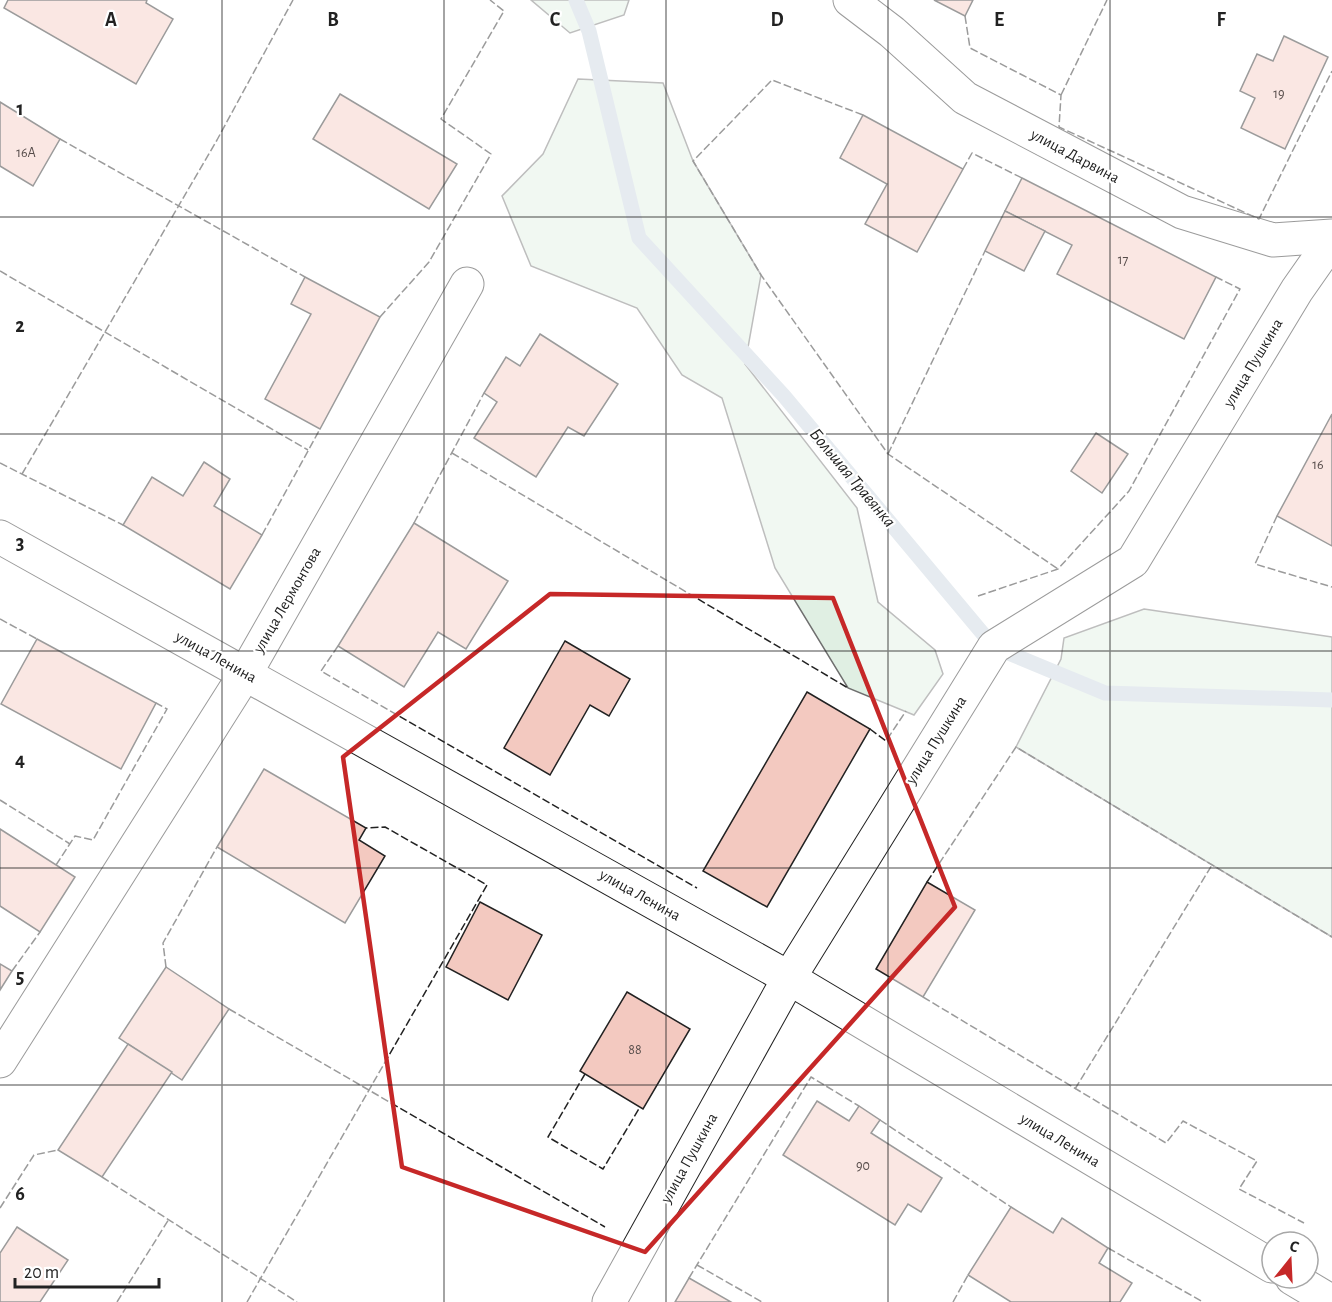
<svg xmlns="http://www.w3.org/2000/svg" width="1332" height="1302" font-family="'Alegreya Sans',sans-serif">
  <rect width="100%" height="100%" fill="#fff"/>
  <g fill="#e0efe3" stroke="#6f6f6f" stroke-width="1.5">
    <path d="M 531,0 L 629,0 L 624,15 L 570,33 Z"/>
    <path d="M 578,79 L 663,83 L 693,161 L 761,275 L 745,364 L 857,508 L 878,602 L 935,650 L 943,674 L 914,715 L 848,688 L 775,568 L 722,398 L 682,375 L 637,308 L 531,266 L 502,196 L 543,154 Z"/>
    <path d="M 1144,609 L 1332,637 L 1332,937 L 1016,747 L 1061,659 L 1064,638 Z"/>
  </g>
  <g fill="none" stroke-linecap="round" stroke-linejoin="round">
    <path stroke="#c7d3dd" stroke-width="15" d="M 576,0 L 589,31 L 639,238 L 784,396 L 994,647 L 1105,693 L 1332,700"/>
  </g>
  <g fill="#f3c9c0" stroke="#222" stroke-width="1.5">
    <path d="M 8,0 L 147,0 L 146,3 L 173,19 L 136,84 L 4,8 Z"/>
    <path d="M 934,0 L 973,0 L 965,16 Z"/>
    <path d="M 1284,36 L 1328,57 L 1285,149 L 1241,128 L 1255,98 L 1240,91 L 1257,54 L 1273,61 Z"/>
    <path d="M 340,94 L 457,164 L 429,209 L 313,139 Z"/>
    <path d="M 0,102 L 60,139 L 33,186 L 0,166 Z"/>
    <path d="M 863,115 L 963,169 L 917,252 L 865,224 L 887,184 L 840,158 Z"/>
    <path d="M 1022,178 L 1216,277 L 1184,339 L 1057,274 L 1072,245 L 1005,211 Z"/>
    <path d="M 1005,211 L 1045,231 L 1024,271 L 985,251 Z"/>
    <path d="M 305,277 L 380,317 L 320,429 L 265,399 L 311,314 L 291,304 Z"/>
    <path d="M 540,334 L 618,384 L 584,436 L 568,427 L 536,477 L 474,438 L 497,402 L 484,393 L 506,357 L 520,366 Z"/>
    <path d="M 1332,414 L 1332,546 L 1277,516 Z"/>
    <path d="M 1096,433 L 1128,454 L 1102,493 L 1071,471 Z"/>
    <path d="M 204,462 L 230,479 L 214,506 L 262,535 L 230,589 L 123,525 L 152,477 L 183,496 Z"/>
    <path d="M 414,523 L 508,581 L 466,649 L 438,632 L 404,687 L 338,646 Z"/>
    <path d="M 37,639 L 156,703 L 121,769 L 1,704 Z"/>
    <path d="M 565,641 L 630,679 L 609,716 L 590,705 L 550,775 L 504,748 Z"/>
    <path d="M 807,692 L 870,729 L 767,907 L 703,871 Z"/>
    <path d="M 264,769 L 366,828 L 359,840 L 385,856 L 345,923 L 217,847 Z"/>
    <path d="M 0,829 L 75,877 L 40,932 L 0,906 Z"/>
    <path d="M 927,882 L 975,910 L 923,997 L 876,969 Z"/>
    <path d="M 480,902 L 542,935 L 508,1000 L 446,967 Z"/>
    <path d="M 0,964 L 12,971 L 0,990 Z"/>
    <path d="M 166,967 L 229,1009 L 182,1080 L 119,1038 Z"/>
    <path d="M 627,992 L 690,1029 L 643,1109 L 580,1071 Z"/>
    <path d="M 128,1044 L 172,1072 L 102,1177 L 58,1150 Z"/>
    <path d="M 817,1101 L 849,1121 L 859,1106 L 880,1120 L 871,1133 L 942,1178 L 921,1212 L 908,1204 L 895,1225 L 783,1155 Z"/>
    <path d="M 1011,1207 L 1053,1233 L 1062,1218 L 1108,1248 L 1099,1263 L 1132,1283 L 1120,1302 L 1011,1302 L 968,1275 Z"/>
    <path d="M 17,1227 L 68,1260 L 40,1302 L 0,1302 L 0,1253 Z"/>
    <path d="M 689,1278 L 731,1302 L 675,1302 Z"/>
  </g>
  <g fill="none" stroke-linecap="round" stroke-linejoin="round">
    <defs>
      <g id="minor">
        <path d="M 850,0 L 892,32 L 965,98 L 1182,212 L 1273,240 L 1332,236"/>
        <path d="M 0,1061 L 245,674 L 467,284"/>
        <path d="M 609,1302 L 789,978 L 994,647 L 1133,561 L 1297,290 L 1332,240"/>
      </g>
      <g id="tertiary">
        <path d="M 0,537 L 789,978 L 1272,1266"/>
        <path d="M 1292,1278 L 1332,1302"/>
      </g>
    </defs>
    <use href="#minor" stroke="#222" stroke-width="35"/>
    <use href="#tertiary" stroke="#222" stroke-width="35"/>
    <use href="#minor" stroke="#fff" stroke-width="33"/>
    <use href="#tertiary" stroke="#fff" stroke-width="33"/>
    <g stroke="#222" stroke-width="1.5" stroke-dasharray="8 3" stroke-linecap="butt">
      <path d="M 965,16 L 970,48 L 1061,95 L 1059,127 L 1259,219 L 1332,71"/>
      <path d="M 1061,95 L 1107,0"/>
      <path d="M 863,115 L 772,80 L 693,161 L 761,275 L 888,454 L 1058,569"/>
      <path d="M 60,139 L 305,277"/>
      <path d="M 963,169 L 972,153 L 1022,178"/>
      <path d="M 0,271 L 308,450"/>
      <path d="M 380,317 L 429,262 L 491,154 L 441,119 L 504,11 L 490,0"/>
      <path d="M 452,453 L 848,688"/>
      <path d="M 888,454 L 985,251"/>
      <path d="M 0,463 L 123,525"/>
      <path d="M 22,474 L 217,140 L 293,0"/>
      <path d="M 1277,516 L 1255,564 L 1332,587"/>
      <path d="M 414,523 L 484,393"/>
      <path d="M 262,535 L 320,429"/>
      <path d="M 978,596 L 1058,569 L 1129,491 L 1240,289 L 1216,277"/>
      <path d="M 0,619 L 37,639"/>
      <path d="M 338,646 L 321,671 L 697,888"/>
      <path d="M 870,729 L 886,741 L 906,711"/>
      <path d="M 0,800 L 70,844"/>
      <path d="M 56,865 L 75,836 L 93,840 L 167,709 L 156,703"/>
      <path d="M 927,882 L 1016,747 L 1332,937"/>
      <path d="M 166,967 L 163,943 L 217,847"/>
      <path d="M 12,971 L 40,932"/>
      <path d="M 923,997 L 1166,1143 L 1183,1121 L 1257,1161 L 1239,1189 L 1304,1223"/>
      <path d="M 229,1009 L 605,1227"/>
      <path d="M 585,1074 L 548,1137 L 603,1169 L 640,1107"/>
      <path d="M 1075,1089 L 1212,865"/>
      <path d="M 880,1120 L 1011,1207"/>
      <path d="M 102,1177 L 297,1302"/>
      <path d="M 0,1208 L 34,1155 L 58,1150"/>
      <path d="M 1108,1248 L 1203,1302"/>
      <path d="M 697,1265 L 762,1302"/>
      <path d="M 689,1278 L 811,1077 L 859,1106"/>
      <path d="M 117,1302 L 169,1219"/>
      <path d="M 247,1302 L 487,885 L 385,827 L 366,828"/>
      <path d="M 953,1302 L 968,1275"/>
    </g>
  </g>
  <path d="M0 0H1332V1302H0ZM 550,594 L 833,598 L 955,907 L 645,1252 L 402,1167 L 343,757 Z" fill="#fff" fill-opacity=".55" fill-rule="evenodd"/>
  <path fill="none" stroke="#c62828" stroke-width="4.5" stroke-linejoin="round" d="M 550,594 L 833,598 L 955,907 L 645,1252 L 402,1167 L 343,757 Z"/>
  <path fill="none" stroke="#222" stroke-width="1.5" stroke-opacity="0.55" d="M 222,0 L 222,1302M 444,0 L 444,1302M 666,0 L 666,1302M 888,0 L 888,1302M 1110,0 L 1110,1302M 0,217 L 1332,217M 0,434 L 1332,434M 0,651 L 1332,651M 0,868 L 1332,868M 0,1085 L 1332,1085"/>
  <g text-anchor="middle" dominant-baseline="central" stroke-width="4.5" stroke-linejoin="round" paint-order="stroke">
    <g font-size="14" fill="#564c4a">
      <text x="1279" y="94">19</text>
      <text x="26" y="153">16А</text>
      <text x="1123" y="260">17</text>
      <text x="1318" y="465">16</text>
      <text x="635" y="1050">88</text>
      <text x="863" y="1166">90</text>
    </g>
    <g font-size="16" fill="#222" stroke="#fff">
      <text transform="translate(1075 156) rotate(28)">улица Дарвина</text>
      <text transform="translate(1253 363) rotate(-59)">улица Пушкина</text>
      <text transform="translate(287 600) rotate(-60)">улица Лермонтова</text>
      <text transform="translate(216 657) rotate(29)">улица Ленина</text>
      <text transform="translate(936 740) rotate(-58)">улица Пушкина</text>
      <text transform="translate(640 895) rotate(29)">улица Ленина</text>
      <text transform="translate(1060 1140) rotate(31)">улица Ленина</text>
      <text transform="translate(689 1158) rotate(-61)">улица Пушкина</text>
    </g>
    <g font-size="18" font-style="italic" fill="#222" stroke="#fff">
      <text transform="translate(852 478) rotate(50)">Большая Травянка</text>
    </g>
  </g>
  <g font-size="20" text-anchor="middle" font-weight="bold" fill="#222" stroke="#fff" stroke-width="4.5" stroke-linejoin="round" paint-order="stroke">
    <text x="111" y="26">A</text>
    <text x="333" y="26">B</text>
    <text x="555" y="26">C</text>
    <text x="777" y="26">D</text>
    <text x="999" y="26">E</text>
    <text x="1221" y="26">F</text>
    <text x="20" y="115">1</text>
    <text x="20" y="332">2</text>
    <text x="20" y="549">3</text>
    <text x="20" y="766">4</text>
    <text x="20" y="983">5</text>
    <text x="20" y="1200">6</text>
  </g>
  <g transform="translate(1290 1260) rotate(18)"><circle r="28" fill="#ffffff" stroke="#a7a7a7" stroke-width="1.5"/>
  <path d="M0-4.5L10 22L0 15L-10 22Z" fill="#c62828"/>
  <text y="-9" font-size="16" font-weight="bold" text-anchor="middle" fill="#222222">С</text>
  </g>
  <path d="M15 1278v9h144v-9" fill="none" stroke="#222222" stroke-width="3"/>
  <text x="24" y="1278" font-size="18" fill="#222222" stroke="#ffffff" stroke-width="4.5" paint-order="stroke">20 m</text>
</svg>
